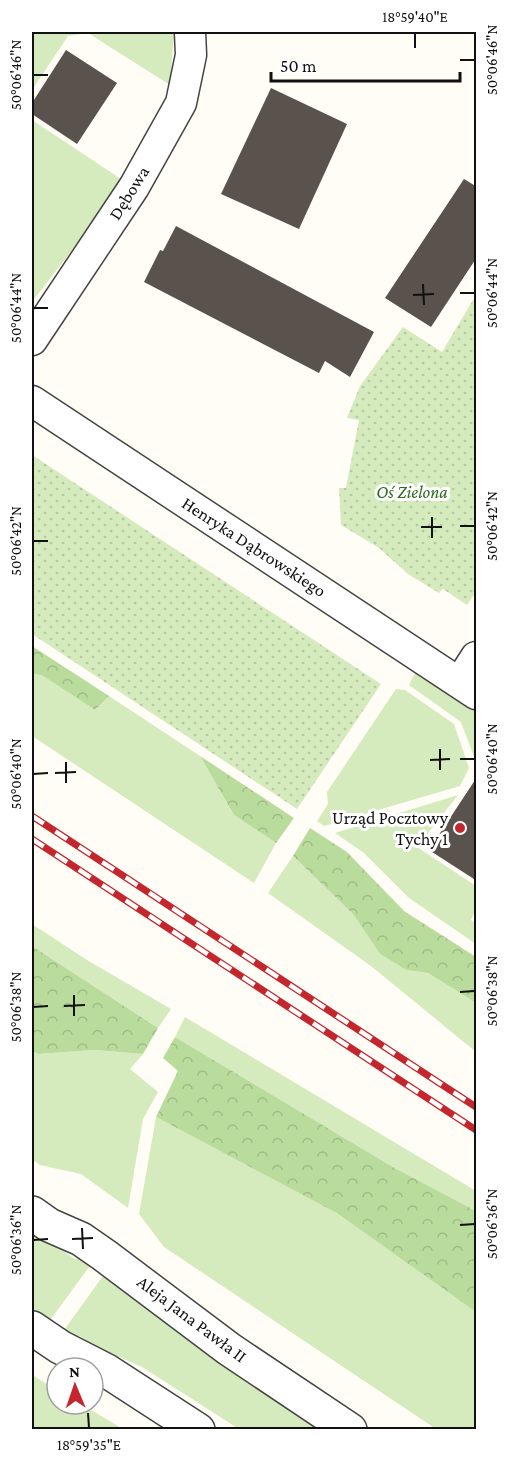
<svg xmlns="http://www.w3.org/2000/svg" width="508" height="1461" font-family="'Crimson Pro',serif">
  <defs>
    <pattern id="forest-crowns" width="20" height="18" patternUnits="userSpaceOnUse" patternTransform="scale(1.5)"><rect width="20" height="18" fill="#b9dc9c"/><path d="M2 6a3 3 0 1 1 6 0M12 15a3 3 0 1 1 6 0" fill="none" stroke="#9ebc85"/></pattern>
    <pattern id="park-dots" width="8" height="8" patternUnits="userSpaceOnUse" patternTransform="scale(1.5)"><rect width="8" height="8" fill="#d5ebbd"/><path d="M2 2h.1M6 6h.1" fill="none" stroke="#b6c8a1" stroke-width="1.8" stroke-linecap="round"/></pattern>
  </defs>
  <rect width="100%" height="100%" fill="#fffdf5"/>
  <g fill="#d5ebbd">
    <path d="M 32,32 L 174,32 L 170,85 L 88,33 L 68,36 L 32,90 Z"/>
    <path d="M 32,120 L 121,179 L 83,236 L 32,302 Z"/>
    <path d="M 416,671 L 476,711 L 476,752 L 474,757 L 461,722 L 409,685 Z"/>
    <path d="M 32,673 L 43,676 L 95,710 L 109,696 L 200,756 L 234,815 L 276,843 L 254,883 L 32,736 Z"/>
    <path d="M 396,689 L 405,690 L 454,724 L 469,768 L 460,786 L 324,826 L 317,821 L 328,804 L 327,792 Z"/>
    <path d="M 458,795 L 417,847 L 476,886 L 476,909 L 471,920 L 476,924 L 476,944 L 409,898 L 364,853 L 335,833 Z"/>
    <path d="M 293,856 L 353,914 L 380,954 L 406,970 L 428,973 L 476,1003 L 476,1052 L 371,966 L 268,893 Z"/>
    <path d="M 32,924 L 87,960 L 171,1009 L 158,1028 L 32,946 Z"/>
    <path d="M 185,1017 L 476,1191 L 476,1211 L 393,1167 L 175,1037 Z"/>
    <path d="M 95,1050 L 143,1054 L 130,1069 L 158,1092 L 143,1119 L 128,1208 L 81,1174 L 40,1165 L 32,1159 L 32,1051 L 38,1054 Z"/>
    <path d="M 156,1117 L 337,1212 L 476,1312 L 476,1429 L 436,1429 L 164,1247 L 139,1214 Z"/>
    <path d="M 32,1230 L 75,1259 L 92,1256 L 95,1259 L 45,1327 L 32,1317 Z"/>
    <path d="M 108,1269 L 328,1429 L 239,1429 L 142,1367 L 94,1346 L 80,1336 L 63,1339 L 59,1337 Z"/>
    <path d="M 32,1375 L 57,1390 L 57,1404 L 81,1404 L 123,1429 L 32,1429 Z"/>
  </g>
  <g fill="url(#forest-crowns)">
    <path d="M 32,646 L 109,696 L 95,710 L 43,676 L 32,673 Z"/>
    <path d="M 200,756 L 294,818 L 276,843 L 234,815 Z"/>
    <path d="M 310,828 L 347,852 L 404,911 L 476,957 L 476,1003 L 428,973 L 406,970 L 380,954 L 353,914 L 293,856 Z"/>
    <path d="M 32,946 L 158,1028 L 143,1054 L 95,1050 L 38,1054 L 32,1051 Z"/>
    <path d="M 175,1037 L 393,1167 L 476,1211 L 476,1312 L 337,1213 L 156,1117 L 178,1071 L 163,1058 Z"/>
  </g>
  <g fill="url(#park-dots)">
    <path d="M 476,295 L 476,592 L 467,605 L 443,589 L 439,593 L 408,574 L 379,548 L 341,525 L 339,488 L 346,488 L 359,420 L 347,418 L 360,386 L 403,327 L 442,352 Z"/>
    <path d="M 32,455 L 381,684 L 297,809 L 32,634 Z"/>
  </g>
  <g fill="#5a524d">
    <path d="M 66,50 L 117,83 L 77,144 L 32,114 L 32,103 Z"/>
    <path d="M 271,88 L 347,124 L 299,229 L 221,194 Z"/>
    <path d="M 464,179 L 477,187 L 477,257 L 431,327 L 385,298 Z"/>
    <path d="M 176,226 L 374,332 L 350,377 L 325,361 L 319,373 L 144,282 L 160,250 L 163,251 Z"/>
    <path d="M 477,777 L 477,881 L 429,850 Z"/>
  </g>
  <g fill="none" stroke-linecap="round" stroke-linejoin="round">
    <defs>
      <g id="minor">
        <path d="M 32,340 L 134,187 L 181,103 L 191,55 L 190,32"/>
        <path d="M 32,401 L 476,694"/>
        <path d="M 460,682 L 476,657"/>
      </g>
      <g id="tertiary">
        <path d="M 32,1213 L 49,1225 L 81,1239 L 104,1255 L 229,1349 L 350,1430"/>
        <path d="M 32,1328 L 60,1347 L 107,1371 L 198,1430"/>
      </g>
    </defs>
    <use href="#minor" stroke="#444" stroke-width="33"/>
    <use href="#tertiary" stroke="#444" stroke-width="36"/>
    <use href="#minor" stroke="#fff" stroke-width="30"/>
    <use href="#tertiary" stroke="#fff" stroke-width="33"/>
    <defs>
      <g id="rail">
        <path d="M 32,816 L 476,1107"/>
        <path d="M 32,839 L 476,1130"/>
      </g>
    </defs>
    <use href="#rail" stroke="#c4262e" stroke-width="7"/>
    <use href="#rail" stroke="#fff" stroke-width="4.5" stroke-dasharray="14" stroke-linecap="butt"/>
  </g>
  <path fill="none" stroke="#111" stroke-width="2" d="M 415,33 L 415,48M 460,60 L 475,60M 33,75 L 48,75M 423,284 L 424,305M 460,293 L 475,293M 413,295 L 434,294M 33,308 L 48,308M 432,517 L 432,538M 460,526 L 475,526M 421,527 L 442,527M 33,541 L 48,541M 440,749 L 440,770M 460,759 L 475,759M 430,760 L 450,759M 66,762 L 66,783M 55,773 L 76,772M 33,774 L 48,773M 460,992 L 475,991M 74,995 L 74,1016M 64,1006 L 85,1005M 33,1007 L 48,1006M 460,1225 L 475,1224M 82,1228 L 83,1249M 72,1239 L 93,1238M 33,1240 L 48,1239M 88,1413 L 89,1428"/>
  <circle fill="#c4262e" stroke="#fff" stroke-width="2" cx="460" cy="828" r="6"/>
  <g text-anchor="middle" dominant-baseline="central" stroke-width="6" stroke-linejoin="round" paint-order="stroke">
    <g font-size="18" fill="#111" stroke="#fff">
      <text transform="translate(129 193) rotate(-58)">Dębowa</text>
      <text transform="translate(254 547) rotate(33)">Henryka Dąbrowskiego</text>
      <text transform="translate(192 1319) rotate(37)">Aleja Jana Pawła II</text>
    </g>
    <g font-size="18" font-style="italic" fill="#2f6b1f" stroke="#fff">
      <text x="412" y="492">Oś Zielona</text>
    </g>
    <g font-size="18" fill="#111" stroke="#fff" text-anchor="end">
      <text x="448" y="818">Urząd Pocztowy<tspan x="448" dy="21">Tychy 1</tspan></text>
    </g>
  </g>
  <rect width="508" height="1461" fill="none" stroke="#ffffff" stroke-width="66"/>
  <g transform="translate(75 1386) rotate(358)"><circle r="28" fill="#ffffff" stroke="#a0a0a0" stroke-width="1.5"/>
  <path d="M0-4.5L10 22L0 15L-10 22Z" fill="#c4262e"/>
  <text y="-9" font-size="16" font-weight="bold" text-anchor="middle" fill="#111111">N</text>
  </g>
  <path d="M271 72v9h189v-9" fill="none" stroke="#111111" stroke-width="3"/>
  <text x="280" y="72" font-size="18" fill="#111111" stroke="#ffffff" stroke-width="4.5" paint-order="stroke">50 m</text>
  <rect x="33" y="33" width="442" height="1395" fill="none" stroke="#111" stroke-width="2"/>
  <g font-size="15" text-anchor="middle" fill="#111">
    <text x="415" y="22">18°59'40"E</text>
    <text transform="translate(492 60) rotate(-90)" y="5">50°06'46"N</text>
    <text transform="translate(16 75) rotate(-90)" y="5">50°06'46"N</text>
    <text transform="translate(492 293) rotate(-90)" y="5">50°06'44"N</text>
    <text transform="translate(16 308) rotate(-90)" y="5">50°06'44"N</text>
    <text transform="translate(492 526) rotate(-90)" y="5">50°06'42"N</text>
    <text transform="translate(16 541) rotate(-90)" y="5">50°06'42"N</text>
    <text transform="translate(492 759) rotate(-90)" y="5">50°06'40"N</text>
    <text transform="translate(16 774) rotate(-90)" y="5">50°06'40"N</text>
    <text transform="translate(492 991) rotate(-90)" y="5">50°06'38"N</text>
    <text transform="translate(16 1007) rotate(-90)" y="5">50°06'38"N</text>
    <text transform="translate(492 1224) rotate(-90)" y="5">50°06'36"N</text>
    <text transform="translate(16 1240) rotate(-90)" y="5">50°06'36"N</text>
    <text x="89" y="1450">18°59'35"E</text>
  </g>
</svg>
